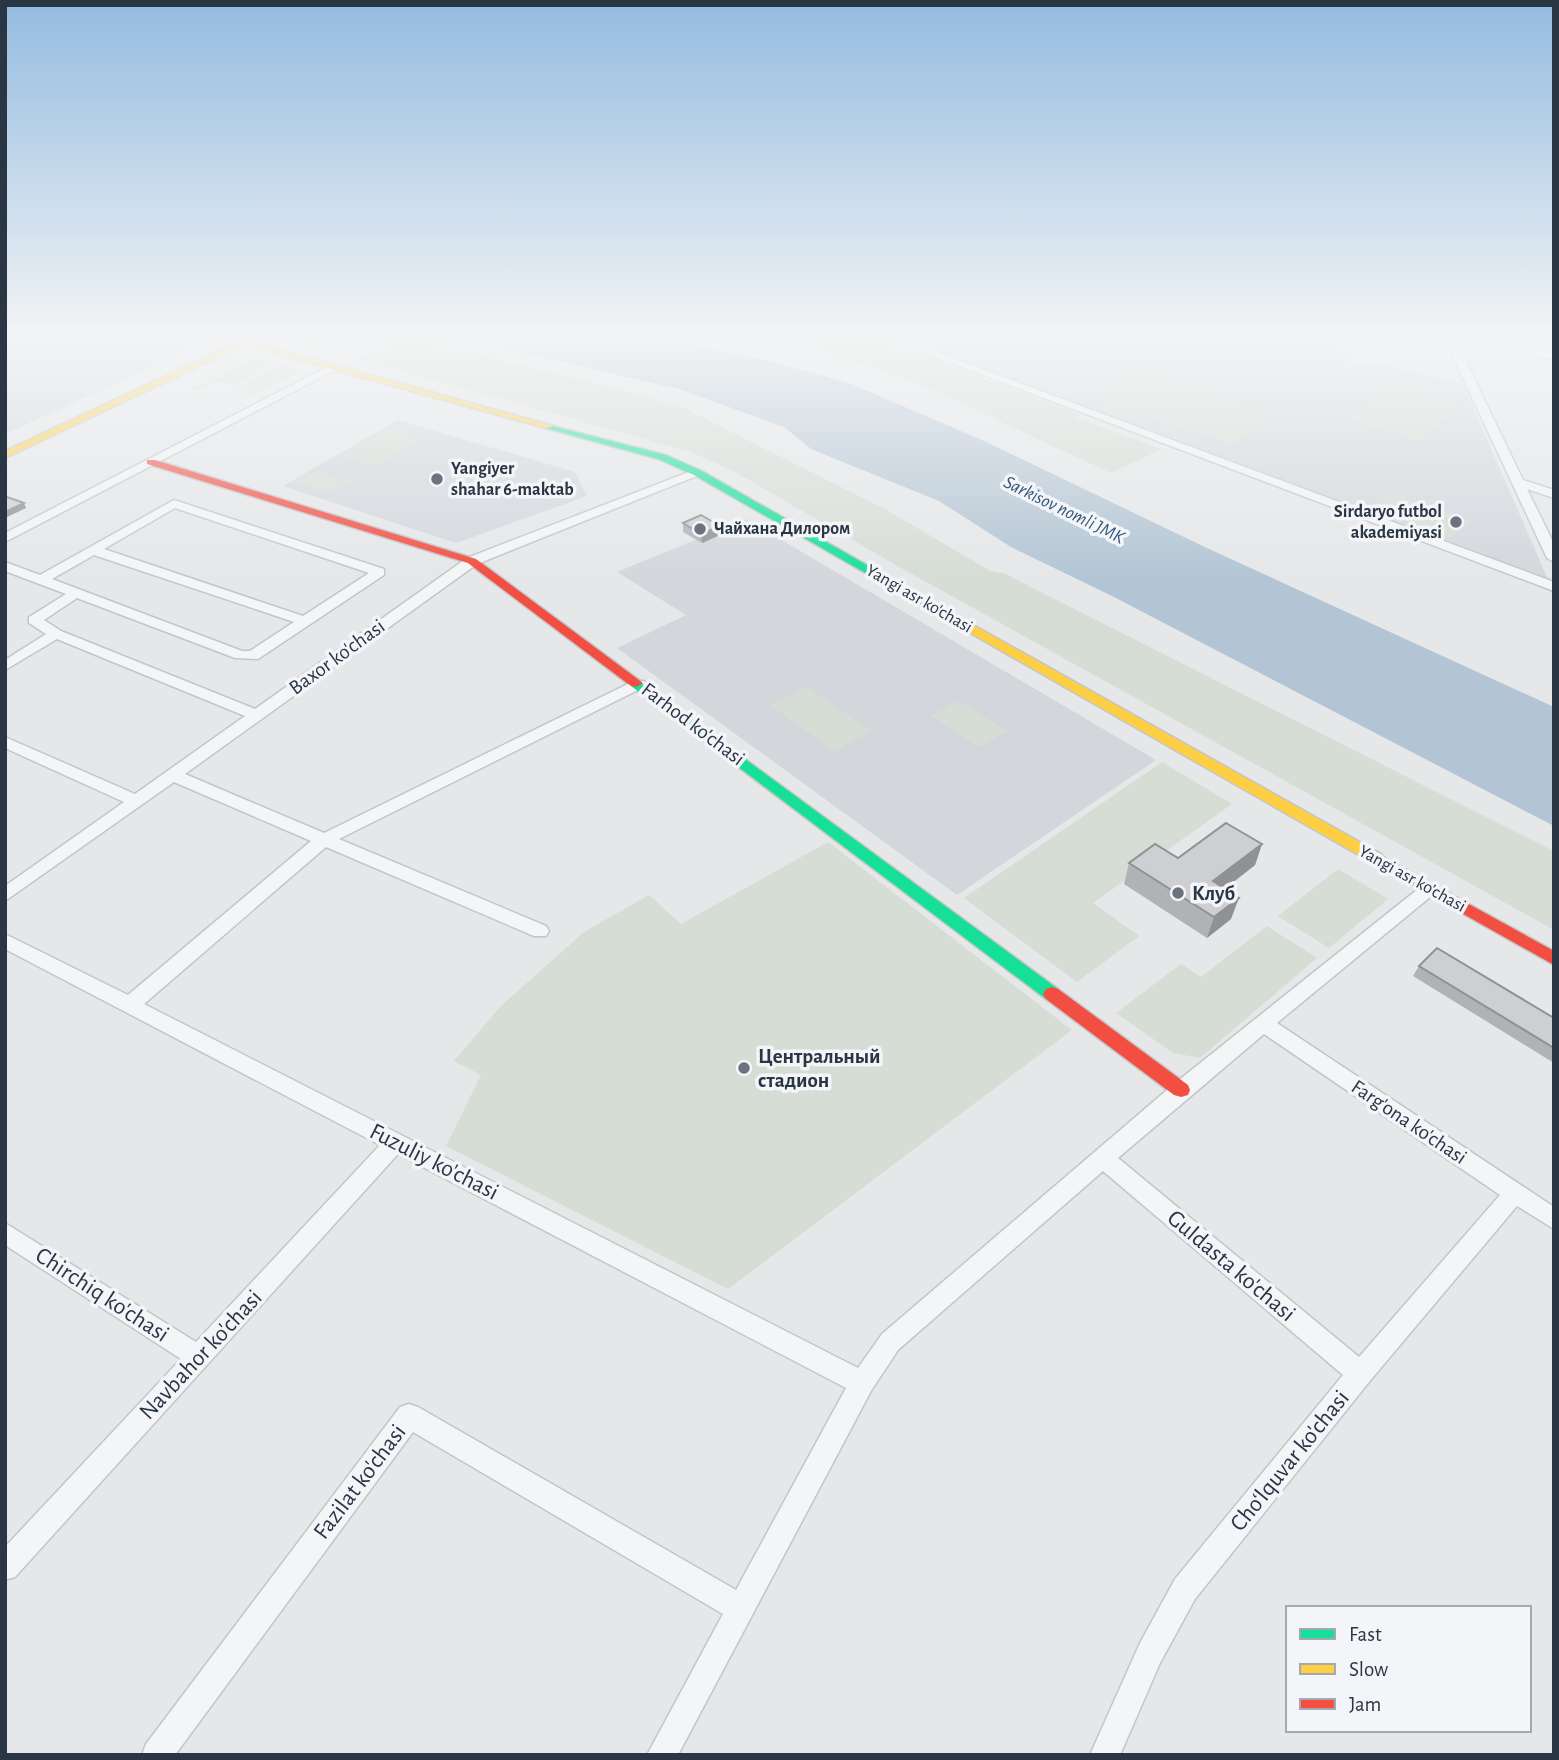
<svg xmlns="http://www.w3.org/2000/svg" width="1559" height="1760" font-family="'Alegreya Sans',sans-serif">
  <rect width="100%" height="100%" fill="#e5e7e9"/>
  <g fill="#d3d7dc">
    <path d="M 5,333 L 227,333 L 5,434 Z"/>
    <path d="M 938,333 L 1304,333 L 1341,342 L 1354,356 L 1347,363 L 1363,367 L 1374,362 L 1463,384 L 1549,582 L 919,346 Z"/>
    <path d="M 398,420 L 575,472 L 587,496 L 456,543 L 283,486 Z"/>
    <path d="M 746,519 L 1156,760 L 957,895 L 617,648 L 686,615 L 617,572 Z"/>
  </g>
  <g fill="#d6ddd5">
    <path d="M 285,333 L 335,333 L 321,340 L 321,343 L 332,348 L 323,354 L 270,339 Z"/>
    <path d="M 764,333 L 863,333 L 1079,414 L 1077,418 L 1162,449 L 1111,473 L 914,381 L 804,346 L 797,340 Z"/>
    <path d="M 403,337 L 568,376 L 682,407 L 885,509 L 990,571 L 1003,573 L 1512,830 L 1554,851 L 1554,930 L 903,569 L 735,472 L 691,452 L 359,359 Z"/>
    <path d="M 255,359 L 274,364 L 237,383 L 237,387 L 215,381 L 197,390 L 192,389 Z"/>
    <path d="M 282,365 L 301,370 L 253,394 L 246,392 L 249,382 Z"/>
    <path d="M 1138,375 L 1272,417 L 1233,445 L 1097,400 Z"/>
    <path d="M 1392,387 L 1460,407 L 1419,441 L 1350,419 Z"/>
    <path d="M 389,428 L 423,437 L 375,466 L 341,456 Z"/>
    <path d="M 316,471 L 351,482 L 331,494 L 296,483 Z"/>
    <path d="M 1388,492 L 1471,521 L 1450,538 L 1367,507 Z"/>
    <path d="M 807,687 L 871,731 L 834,751 L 770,705 Z"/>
    <path d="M 959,701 L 1007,731 L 979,747 L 931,716 Z"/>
    <path d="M 1162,762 L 1232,804 L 1093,903 L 1139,936 L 1077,982 L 964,898 Z"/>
    <path d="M 828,842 L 1072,1030 L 728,1289 L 446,1146 L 481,1075 L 454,1061 L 500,1007 L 584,932 L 649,895 L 681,924 Z"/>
    <path d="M 1338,869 L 1388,899 L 1329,948 L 1278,916 Z"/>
    <path d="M 1267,926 L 1317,958 L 1200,1058 L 1173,1053 L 1116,1013 L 1181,964 L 1201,977 Z"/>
  </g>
  <path fill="#b3c5d4" d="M 437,333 L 640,333 L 770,361 L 849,383 L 982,440 L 1209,549 L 1554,707 L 1554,826 L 1112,596 L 1011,547 L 939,501 L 811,449 L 784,427 L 679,389 Z"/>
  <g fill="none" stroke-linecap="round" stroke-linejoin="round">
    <defs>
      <g id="street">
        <path d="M 165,333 L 180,333 L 223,346 L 218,349 Z"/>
        <path d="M 872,333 L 885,333 L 1554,582 L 1554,591 Z"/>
        <path d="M 1442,333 L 1452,333 L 1523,480 L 1554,490 L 1554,498 L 1527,489 L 1554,544 L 1554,562 L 1547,558 Z"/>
        <path d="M 1456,333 L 1471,333 L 1554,354 L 1554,360 Z"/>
        <path d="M 333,364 L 338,367 L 337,369 L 5,542 L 5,533 Z"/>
        <path d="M 694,470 L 704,473 L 477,564 L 185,774 L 324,833 L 634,681 L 644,681 L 646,684 L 644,687 L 339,839 L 546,926 L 549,931 L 546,936 L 534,936 L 326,847 L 144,1004 L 858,1368 L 882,1334 L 1174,1084 L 1423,885 L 1429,883 L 1438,889 L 1435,893 L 1277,1023 L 1554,1207 L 1554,1229 L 1517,1206 L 1369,1382 L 1195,1599 L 1160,1663 L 1120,1755 L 1090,1755 L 1140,1643 L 1175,1579 L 1343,1375 L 1103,1171 L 898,1350 L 871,1391 L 678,1755 L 647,1755 L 723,1614 L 413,1432 L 175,1755 L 142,1755 L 146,1744 L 400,1407 L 409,1404 L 418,1407 L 736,1590 L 846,1388 L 398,1154 L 15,1577 L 5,1580 L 5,1547 L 181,1359 L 5,1245 L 5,1223 L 196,1342 L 380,1145 L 5,949 L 5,934 L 128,995 L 311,841 L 174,782 L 5,901 L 5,886 L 124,802 L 5,748 L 5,737 L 135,794 L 245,716 L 57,639 L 5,670 L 5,660 L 46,634 L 29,623 L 29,617 L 66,594 L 5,571 L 5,562 L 40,575 L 174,500 L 384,569 L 384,575 L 258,659 L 235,658 L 77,598 L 44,620 L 61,631 L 255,709 L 467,558 ZM 175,508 L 369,573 L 303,616 L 104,549 ZM 94,555 L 294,622 L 250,651 L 242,651 L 52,579 ZM 1264,1034 L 1500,1195 L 1359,1357 L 1118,1158 Z"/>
      </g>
      <g id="fast">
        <path d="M 545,424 L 666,455 L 702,471 L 956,616 L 950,620 L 946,619 L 694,475 L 658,459 L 545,428 Z"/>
        <path d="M 636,679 L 1058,989 L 1061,994 L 1058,999 L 1046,999 L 631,686 L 631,680 Z"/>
      </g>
      <g id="slow">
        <path d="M 257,333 L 267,333 L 252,342 L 554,426 L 545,428 L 244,345 L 5,458 L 5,451 Z"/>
        <path d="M 950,612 L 1381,854 L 1384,858 L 1381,862 L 1371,862 L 946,619 L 946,613 Z"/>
      </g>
      <g id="jam">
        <path d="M 147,460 L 155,460 L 476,559 L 643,683 L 636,687 L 631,686 L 468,563 L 147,464 Z"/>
        <path d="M 1376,853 L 1554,951 L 1554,965 L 1371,862 L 1368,858 Z"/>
        <path d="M 1052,987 L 1058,989 L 1188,1085 L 1190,1090 L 1188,1095 L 1181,1097 L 1174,1095 L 1046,999 L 1043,994 L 1046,989 Z"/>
      </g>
    </defs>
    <use href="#street" stroke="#c3c5c7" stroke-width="3"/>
    <use href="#fast" stroke="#c3c5c7" stroke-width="3"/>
    <use href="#slow" stroke="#c3c5c7" stroke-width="3"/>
    <use href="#jam" stroke="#c3c5c7" stroke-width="3"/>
    <use href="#street" fill="#f4f5f6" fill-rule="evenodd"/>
    <use href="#fast" fill="#16e098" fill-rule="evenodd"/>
    <use href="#slow" fill="#ffcf43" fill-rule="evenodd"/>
    <use href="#jam" fill="#f24e42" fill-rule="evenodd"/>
  </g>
  <g fill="#b0b2b5">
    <path d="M 683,523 L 720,526 L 720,535 L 702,543 L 683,532 Z"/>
    <path d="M 1262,844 L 1255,865 L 1225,889 L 1231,919 L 1207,938 L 1124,884 L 1129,863 L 1178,858 Z"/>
    <path d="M 1419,966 L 1554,1018 L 1554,1063 L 1413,976 Z"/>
  </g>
  <g fill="#909193">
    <path d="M 24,503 L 26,508 L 5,518 L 5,512 Z"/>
    <path d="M 720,526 L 720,535 L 702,543 L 701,534 Z"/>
    <path d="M 1262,844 L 1255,865 L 1206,903 L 1213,881 Z"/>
    <path d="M 1239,898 L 1231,919 L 1207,938 L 1214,917 Z"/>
  </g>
  <g fill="#cdcfd2" stroke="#909193" stroke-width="2">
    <path d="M 5,497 L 7,497 L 24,503 L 5,512 Z"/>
    <path d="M 701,515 L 720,526 L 701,534 L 683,523 Z"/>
    <path d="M 1226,823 L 1262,844 L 1213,881 L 1239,898 L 1214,917 L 1129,863 L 1155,844 L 1178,858 Z"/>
    <path d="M 1437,948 L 1554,1018 L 1554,1048 L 1419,966 Z"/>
  </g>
  <linearGradient id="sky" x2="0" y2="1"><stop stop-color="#93bbe0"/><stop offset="0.58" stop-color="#f3f4f5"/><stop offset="1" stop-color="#f3f4f5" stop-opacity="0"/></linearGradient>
  <rect width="1559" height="579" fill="url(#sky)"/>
  <g fill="#6b747e" stroke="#f3f5f8" stroke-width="2.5">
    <circle cx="437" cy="479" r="7"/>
    <circle cx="1456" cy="522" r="7"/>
    <circle cx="700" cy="529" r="7"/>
    <circle cx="1178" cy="893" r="7"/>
    <circle cx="744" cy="1068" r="7"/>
  </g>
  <g text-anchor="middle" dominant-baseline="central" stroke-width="7" stroke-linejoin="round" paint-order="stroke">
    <g font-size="18" font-weight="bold" fill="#2a3644" stroke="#f3f5f8" text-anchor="start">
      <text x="451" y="469">Yangiyer<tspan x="451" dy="21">shahar 6-maktab</tspan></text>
      <text x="1442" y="512" text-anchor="end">Sirdaryo futbol<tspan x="1442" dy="21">akademiyasi</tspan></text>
      <text x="714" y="529">Чайхана Дилором</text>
    </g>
    <g font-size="18" fill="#2a3644" stroke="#f3f5f8">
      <text transform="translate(919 599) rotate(30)">Yangi asr ko'chasi</text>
      <text transform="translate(1412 879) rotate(29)">Yangi asr ko'chasi</text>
    </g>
    <g font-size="19" font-style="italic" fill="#335879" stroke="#f3f5f8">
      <text transform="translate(1064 510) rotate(26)">Sarkisov nomli JMK</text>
    </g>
    <g font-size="21" fill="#2a3644" stroke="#f3f5f8">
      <text transform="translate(337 657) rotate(-36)">Baxor ko'chasi</text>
      <text transform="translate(693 724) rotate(37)">Farhod ko'chasi</text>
      <text transform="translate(1409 1122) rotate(34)">Farg'ona ko'chasi</text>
    </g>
    <g font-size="21" font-weight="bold" fill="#2a3644" stroke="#f3f5f8" text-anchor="start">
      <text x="1192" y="893">Клуб</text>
      <text x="758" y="1056">Центральный<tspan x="758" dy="24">стадион</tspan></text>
    </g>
    <g font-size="24" fill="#2a3644" stroke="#f3f5f8">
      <text transform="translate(434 1162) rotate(27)">Fuzuliy ko'chasi</text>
      <text transform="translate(1231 1266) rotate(40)">Guldasta ko'chasi</text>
      <text transform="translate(102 1295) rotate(33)">Chirchiq ko'chasi</text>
      <text transform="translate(201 1355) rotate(-47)">Navbahor ko'chasi</text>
      <text transform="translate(1290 1461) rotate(-51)">Cho‘lquvar ko'chasi</text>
      <text transform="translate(360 1482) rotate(-53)">Fazilat ko'chasi</text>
    </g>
  </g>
  <rect width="1559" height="1760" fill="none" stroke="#2a3644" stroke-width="14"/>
  <rect x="1286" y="1606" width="245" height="126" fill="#f3f5f8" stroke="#a3a9b0" stroke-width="2"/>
  <rect x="1300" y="1629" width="35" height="10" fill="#16e098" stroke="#a3a9b0" stroke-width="2"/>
  <text x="1349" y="1641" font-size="21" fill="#2a3644">Fast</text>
  <rect x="1300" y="1664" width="35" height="10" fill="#ffcf43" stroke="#a3a9b0" stroke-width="2"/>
  <text x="1349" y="1676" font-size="21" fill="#2a3644">Slow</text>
  <rect x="1300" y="1699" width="35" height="10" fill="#f24e42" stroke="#a3a9b0" stroke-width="2"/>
  <text x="1349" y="1711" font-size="21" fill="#2a3644">Jam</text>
</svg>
